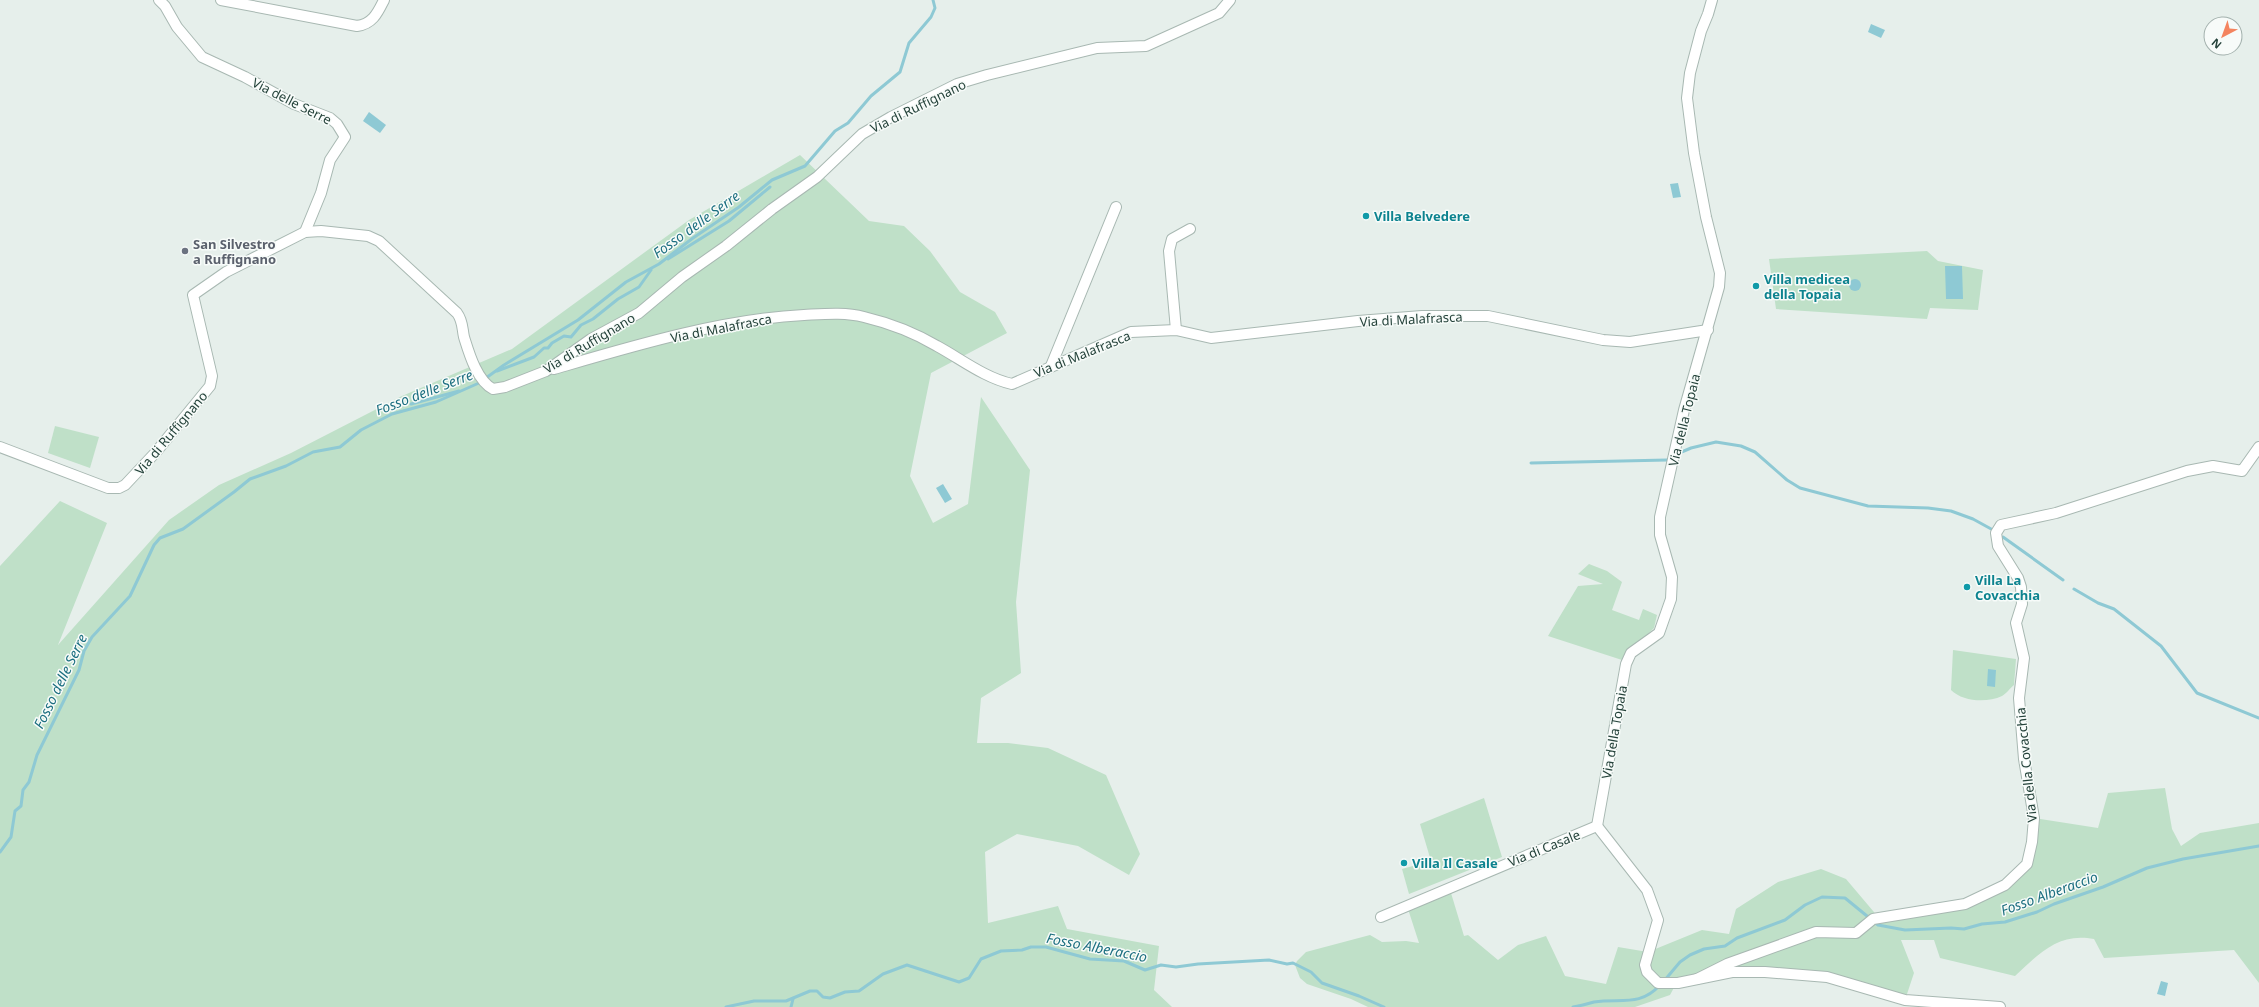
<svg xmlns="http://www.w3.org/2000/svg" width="2259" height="1007" font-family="'Noto Sans',sans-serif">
  <rect width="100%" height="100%" fill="#e6efeb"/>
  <g fill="#bfe0c8">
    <path d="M 800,155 L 869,221 L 904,226 L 930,251 L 960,292 L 995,312 L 1007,333 L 931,373 L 910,476 L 933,523 L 968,504 L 981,397 L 1030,470 L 1016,602 L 1021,673 L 981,698 L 977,743 L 1008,743 L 1048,748 L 1106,775 L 1140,854 L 1129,875 L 1078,846 L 1017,834 L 985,852 L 988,923 L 1058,906 L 1067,929 L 1159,946 L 1154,990 L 1172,1007 L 0,1007 L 0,566 L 60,501 L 107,523 L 58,645 L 169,520 L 219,485 L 291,453 L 402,396 L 512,349 L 689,220 Z"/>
    <path d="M 1927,251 L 1938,261 L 1983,270 L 1978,310 L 1930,308 L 1927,319 L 1776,309 L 1769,259 Z"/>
    <path d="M 55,426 L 99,437 L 90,468 L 48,453 Z"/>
    <path d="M 1589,564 L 1607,571 L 1622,582 L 1612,610 L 1639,620 L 1643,609 L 1657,615 L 1654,628 L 1622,660 L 1548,636 L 1578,586 L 1603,584 L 1578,574 Z"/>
    <path d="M 1953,650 L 2016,659 L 2014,685 C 2010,688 2006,694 2002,696 C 1987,703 1963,702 1951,690 Z"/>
    <path d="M 2165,788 L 2172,829 L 2181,846 L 2200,833 L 2259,823 L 2259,983 L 2234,950 L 2104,958 L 2094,939 C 2058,932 2039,954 2015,976 L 1940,958 L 1934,940 L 1901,940 L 1914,973 L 1905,1000 L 1852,984 L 1765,972 L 1677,982 L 1670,995 L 1635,1007 L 1368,1007 L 1351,999 L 1307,984 L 1300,978 L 1295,965 L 1297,961 L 1306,952 L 1370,935 L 1382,942 L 1406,941 L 1419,943 L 1408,909 L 1451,893 L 1464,936 L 1468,935 L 1498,960 L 1518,945 L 1546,936 L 1565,976 L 1606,984 L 1618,947 L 1648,952 L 1702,930 L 1729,934 L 1736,909 L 1778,882 L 1821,869 L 1846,879 L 1879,918 L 1965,904 L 2005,885 L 2027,864 L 2034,818 L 2098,828 L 2108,793 Z"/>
    <path d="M 1484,798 L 1502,857 L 1409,894 L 1402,869 L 1431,861 L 1420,824 Z"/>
  </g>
  <g fill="#8ec9d4">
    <path d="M 1871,24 L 1885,30 L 1881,38 L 1868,32 Z"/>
    <path d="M 369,112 L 386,125 L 380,133 L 363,121 Z"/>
    <path d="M 1678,183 L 1681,197 L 1673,198 L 1670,184 Z"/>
    <path d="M 1945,266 L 1962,266 L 1963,299 L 1946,299 Z"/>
    <circle cx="1855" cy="285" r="6"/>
    <path d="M 943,484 L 952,499 L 945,503 L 936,488 Z"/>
    <path d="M 1988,669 L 1996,670 L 1995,687 L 1987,686 Z"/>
    <path d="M 2161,981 L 2168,983 L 2165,996 L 2157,994 Z"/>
  </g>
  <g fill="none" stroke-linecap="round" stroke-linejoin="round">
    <g stroke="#8ec9d4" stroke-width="3">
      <path d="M 668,259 L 729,221 L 770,187"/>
      <path d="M 497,371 L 534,357 L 544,348 L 548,348 L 552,343 L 564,336 L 571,337 L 581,325 L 593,319 L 618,299 L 639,287 L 651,270"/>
      <path d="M 411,404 L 459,391"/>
      <path d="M 1677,454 L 1691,448 L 1716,442 L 1741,446 L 1755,452 L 1787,480 L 1800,488 L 1868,506 L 1928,508 L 1951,511 L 1973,519 L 1993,530"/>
      <path d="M 1531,463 L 1667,460"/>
      <path d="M 2003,537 L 2063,580"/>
      <path d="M 2074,589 L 2098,603 L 2114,609 L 2161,646 L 2197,693 L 2259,718"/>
      <path d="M 0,852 L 11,837 L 15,811 L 21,806 L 23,790 L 29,782 L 37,755 L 79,670 L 84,651 L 92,637 L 130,596 L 154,545 L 160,538 L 183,529 L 234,492 L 250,479 L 286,466 L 313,452 L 340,447 L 361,430 L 392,414 L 436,402 L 479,383 L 504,365 L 578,320 L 626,282 L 659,264 L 693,238 L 739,207 L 772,180 L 805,166 L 835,131 L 848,123 L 871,96 L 900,72 L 909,43 L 931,17 L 935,8 L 933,0"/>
      <path d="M 1664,981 L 1680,962 L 1690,955 L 1704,949 L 1725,946 L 1737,938 L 1785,920 L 1805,905 L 1822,897 L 1845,898 L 1878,925 L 1905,930 L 1951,928 L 1964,929 L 1982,924 L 2005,922 L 2037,912 L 2054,904 L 2103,887 L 2147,868 L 2183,859 L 2259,846"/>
      <path d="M 726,1007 L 754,1001 L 786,1001 L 810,991 L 817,991 L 823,997 L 830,998 L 845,992 L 859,991 L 883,974 L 907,965 L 959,982 L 969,978 L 981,959 L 1001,951 L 1022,950 L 1031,947 L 1046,947 L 1090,959 L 1124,961 L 1145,970 L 1161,965 L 1176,967 L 1198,964 L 1269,960 L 1287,964 L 1293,963 L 1311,972 L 1322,983 L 1359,996 L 1384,1007"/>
      <path d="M 791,1007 L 793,999"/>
      <path d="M 1573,1007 C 1580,1006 1587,1004 1594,1002 C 1621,998 1640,1007 1660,985"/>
    </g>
    <defs>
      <g id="minor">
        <path d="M 159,0 L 165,6 L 177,27 L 202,57 L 245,77 L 294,104 L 330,118 L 337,124 L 345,137 L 330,160 L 321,193 L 305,232"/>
        <path d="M 221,0 L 357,26 C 373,24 378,12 384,0"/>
        <path d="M 1176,330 L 1169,251 L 1172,239 L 1190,229"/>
        <path d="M 1051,366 L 1116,207"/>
        <path d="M 554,369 C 633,346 722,319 804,315 C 824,314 845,312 864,317 C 889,323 915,333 937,346 C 961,359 985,378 1012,384 L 1131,332 L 1176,330 L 1211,338 L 1358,321 L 1422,316 L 1488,316 L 1603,340 L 1630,342 L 1708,330"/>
        <path d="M 0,447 L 108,488 L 119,488 L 125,485 L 156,452 L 210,386 L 212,376 L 193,295 L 226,272 L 305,232 L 321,231 L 368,236 L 379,241 L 457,313 C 463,321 462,328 464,337 C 469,353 477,381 493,389 L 505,387 L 546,371 L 591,339 L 639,313 L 682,277 L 726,246 L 772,209 L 817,177 L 862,134 L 891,117 L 957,84 L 987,75 L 1097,48 L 1146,46 L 1219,13 L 1230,0"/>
        <path d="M 1597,826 L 1626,664 L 1631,653 L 1659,633 L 1671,599 L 1672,577 L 1660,535 L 1660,517 L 1684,410 L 1719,287 L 1720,273 L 1706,217 L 1694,153 L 1687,98 L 1690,73 L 1701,31 L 1708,14 L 1712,0"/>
        <path d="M 1597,826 L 1647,890 L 1658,920 L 1645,965 L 1647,972 L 1658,983 L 1678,983 L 1732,972 L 1765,972 L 1827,977 L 1905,1000 L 2000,1007"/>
        <path d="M 1381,917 L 1597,826"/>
        <path d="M 1697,979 L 1727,964 L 1816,932 L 1856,933 L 1873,919 L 1879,918 L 1965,904 L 2005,885 L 2027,864 L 2032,842 L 2034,818 L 2024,759 L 2019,698 L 2024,658 L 2016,623 L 2022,604 L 2021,587 L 2018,578 L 1998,546 L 1996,533 L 2001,525 L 2056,513 L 2187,471 L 2213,466 L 2242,471 L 2259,447"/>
      </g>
    </defs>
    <use href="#minor" stroke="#a8b8b2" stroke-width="12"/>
    <use href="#minor" stroke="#fff" stroke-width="10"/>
  </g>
  <g fill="#0f9aa8" stroke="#f7fbf9" stroke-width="1.5">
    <circle cx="1366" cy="216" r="4"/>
    <circle cx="1756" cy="286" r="4"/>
    <circle cx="1967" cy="587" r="4"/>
    <circle cx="1404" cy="863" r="4"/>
  </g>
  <circle fill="#6b7280" stroke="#f7fbf9" stroke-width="1.5" cx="185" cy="251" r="4"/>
  <g text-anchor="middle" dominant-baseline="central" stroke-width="3" stroke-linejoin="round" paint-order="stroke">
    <g font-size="13" fill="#24423a" stroke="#f7fbf9">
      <text transform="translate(292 101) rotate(27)">Via delle Serre</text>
      <text transform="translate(918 106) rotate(-26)">Via di Ruffignano</text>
      <text transform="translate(1411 319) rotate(-3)">Via di Malafrasca</text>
      <text transform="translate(721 328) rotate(-11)">Via di Malafrasca</text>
      <text transform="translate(589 343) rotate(-31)">Via di Ruffignano</text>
      <text transform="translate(1082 354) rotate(-22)">Via di Malafrasca</text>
      <text transform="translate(1684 420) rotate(-76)">Via della Topaia</text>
      <text transform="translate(171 433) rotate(-50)">Via di Ruffignano</text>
      <text transform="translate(1614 732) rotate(-80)">Via della Topaia</text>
      <text transform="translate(2026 765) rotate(-96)">Via della Covacchia</text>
      <text transform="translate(1544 848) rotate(-22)">Via di Casale</text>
    </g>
    <g font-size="13" font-weight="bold" fill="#0d838f" stroke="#f7fbf9" text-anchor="start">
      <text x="1374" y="216">Villa Belvedere</text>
      <text x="1764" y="279">Villa medicea<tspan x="1764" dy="15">della Topaia</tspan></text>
      <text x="1975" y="580">Villa La<tspan x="1975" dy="15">Covacchia</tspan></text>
      <text x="1412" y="863">Villa Il Casale</text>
    </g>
    <g font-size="13" font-weight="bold" fill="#5b616d" stroke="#f7fbf9" text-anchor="start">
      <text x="193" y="244">San Silvestro<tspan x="193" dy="15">a Ruffignano</tspan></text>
    </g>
    <g font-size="14" font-style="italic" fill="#1c6f80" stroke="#f7fbf9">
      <text transform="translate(696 224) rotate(-36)">Fosso delle Serre</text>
      <text transform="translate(424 392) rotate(-21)">Fosso delle Serre</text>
      <text transform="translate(60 681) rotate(-64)">Fosso delle Serre</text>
      <text transform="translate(2049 893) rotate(-20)">Fosso Alberaccio</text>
      <text transform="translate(1097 947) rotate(11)">Fosso Alberaccio</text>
    </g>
  </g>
  <g transform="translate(2223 36) rotate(221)"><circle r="19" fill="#f7fbf9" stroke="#a3b1ad"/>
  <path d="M0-3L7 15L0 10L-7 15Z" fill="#f4845f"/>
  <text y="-6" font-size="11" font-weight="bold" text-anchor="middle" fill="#24423a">N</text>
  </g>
</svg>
